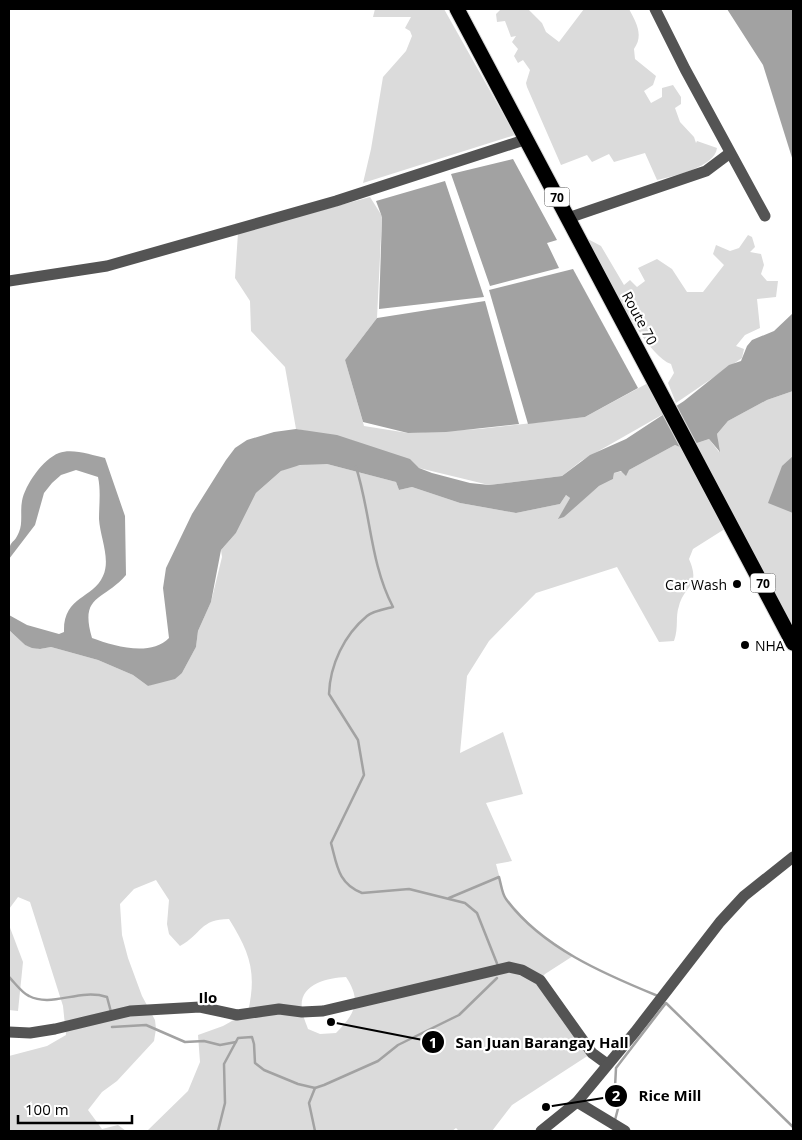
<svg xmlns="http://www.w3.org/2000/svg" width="802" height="1140" font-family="'Open Sans',sans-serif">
  <rect width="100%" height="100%" fill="#fff"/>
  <g fill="#dbdbdb" fill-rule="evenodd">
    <path d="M 375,9 L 444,9 L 515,135 L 363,183 L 371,149 L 383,77 L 406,51 L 412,36 L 410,31 L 405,28 L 411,17 L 373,17 Z"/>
    <path d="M 501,9 L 528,9 L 542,23 L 546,32 L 559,42 L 584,9 L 629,9 C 636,22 644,35 634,49 L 635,59 L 656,76 L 653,85 L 644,91 L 651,103 L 662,97 L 662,88 L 673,85 L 681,97 L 681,104 L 675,108 L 680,122 L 694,137 L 696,143 L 697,141 L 717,148 C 715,167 674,176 657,180 L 645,153 L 614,162 L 609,154 L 592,162 L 587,155 L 561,165 L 527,87 L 526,83 L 530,70 L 523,60 L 518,63 L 514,56 L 518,49 L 512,42 L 516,36 L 511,37 L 505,21 L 497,22 L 496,14 Z"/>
    <path d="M 370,197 L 382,216 L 377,318 L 345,360 L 364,426 L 408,433 L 479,429 L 585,417 L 648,383 L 667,412 L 581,461 L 562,476 L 489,485 L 419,468 L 351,440 L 296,429 L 285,367 L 251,331 L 250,301 L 235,278 L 238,233 Z"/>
    <path d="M 748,235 L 752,237 L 755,247 L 750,252 L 761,254 L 764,265 L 761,274 L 767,281 L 778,281 L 776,297 L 757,299 L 760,328 L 745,335 L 736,346 L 744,349 L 742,358 L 676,403 L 668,383 L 674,373 L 671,364 C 650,357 621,302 610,282 L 603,277 L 586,238 L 601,246 L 624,285 L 630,280 L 637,287 L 645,281 L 638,268 L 657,259 L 672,269 L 687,292 L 703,292 L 724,265 L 713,254 L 716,245 L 730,251 L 739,248 Z"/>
    <path d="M 793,391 L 793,643 L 731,525 L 693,549 L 689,559 C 701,587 685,584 679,606 C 675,617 679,627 674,641 L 659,642 L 617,567 L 536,593 L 489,641 L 467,676 L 460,753 L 503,732 L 523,794 L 486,803 L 512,861 L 496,864 L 505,898 L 536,930 L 573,956 L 545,974 L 540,980 L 592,1053 L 512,1105 L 492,1131 L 459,1131 L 456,1128 L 452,1131 L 147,1131 L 188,1091 L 200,1062 L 198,1035 L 223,1026 L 248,1012 C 257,972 250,953 229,919 C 200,919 202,934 180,946 L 169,934 L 167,924 L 169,900 L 156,880 L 134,889 L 120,904 L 122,935 L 128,958 L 142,996 L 155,1020 L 156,1029 L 154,1041 L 117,1081 L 102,1092 L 88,1110 L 102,1129 L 118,1125 L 126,1131 L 9,1131 L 9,1056 L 47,1046 L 66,1035 L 63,1006 L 30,902 L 18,897 L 9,909 L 9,630 L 25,645 L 40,649 L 51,647 L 98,660 L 133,675 L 148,686 L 182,673 L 196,647 L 198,631 L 211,602 L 222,557 L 221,550 L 236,533 L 256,493 L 281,471 L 289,467 L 313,463 L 327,464 L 396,482 L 399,490 L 412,487 L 460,503 L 516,513 L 560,504 L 566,495 L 570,498 L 559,519 L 599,486 L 613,479 L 614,473 L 629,470 L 675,445 L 682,448 L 709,439 L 719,452 L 717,434 L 728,421 L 767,400 ZM 346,977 C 362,1001 355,1014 336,1033 L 320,1034 L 308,1029 C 306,1023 303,1017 302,1010 C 298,984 327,978 346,977 Z"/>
    <path d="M 9,925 L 23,962 L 18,1011 L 9,1010 Z"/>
  </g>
  <g fill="#a2a2a2">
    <path d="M 727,9 L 793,9 L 793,161 L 763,65 Z"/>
    <path d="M 513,159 L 557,240 L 547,243 L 559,268 L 490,286 L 451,174 Z"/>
    <path d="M 445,181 L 484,297 L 379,309 L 382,217 L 376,201 Z"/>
    <path d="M 573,269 L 638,388 L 585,417 L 528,424 L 489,290 Z"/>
    <path d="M 485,301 L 519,424 L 446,432 L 408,433 L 363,422 L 345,360 L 377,318 Z"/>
    <path d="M 793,313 L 793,391 L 767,400 L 728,421 L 717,434 L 720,452 L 709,439 L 682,448 L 675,445 L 629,470 L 626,476 L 621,471 L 614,473 L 613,479 L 599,486 L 564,517 L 558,519 L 570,498 L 566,495 L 560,504 L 516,513 L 460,503 L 412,487 L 399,490 L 396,482 L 327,464 L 300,465 L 281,471 L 256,493 L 236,533 L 221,550 L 211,602 L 198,631 L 196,647 L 182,673 L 175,679 L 148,686 L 133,675 L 98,660 L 51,647 L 40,649 L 32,648 L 25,645 L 9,630 L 9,615 L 27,625 L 59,634 L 64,632 C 63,596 93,599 103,576 C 111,559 100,537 99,519 C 99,505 101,491 98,477 L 76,470 L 61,475 L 52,483 L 44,493 L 35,525 L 9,559 C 9,537 13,547 19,532 C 23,523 20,511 22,501 C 25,485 43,459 59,453 C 72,448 92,455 105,458 L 125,516 L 126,575 C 104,601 79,594 92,638 C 114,646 150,657 169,638 L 163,588 L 166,568 L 192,514 L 226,460 L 235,448 L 247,440 L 274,432 L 296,429 L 337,435 L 410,459 L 419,468 L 432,473 L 470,483 L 489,485 L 562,476 L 590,455 L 626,439 L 684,401 L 729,365 L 741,361 L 747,346 L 752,340 L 774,331 Z"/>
    <path d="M 793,456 L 793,513 L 768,503 L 782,466 Z"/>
  </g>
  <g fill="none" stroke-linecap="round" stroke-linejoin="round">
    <g stroke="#a2a2a2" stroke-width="2.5">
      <path d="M 356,467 C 371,514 370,563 393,607 C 385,609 373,611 367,616 C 344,635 330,665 329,694 L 358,740 L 364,775 L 331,843 C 337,865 338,884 362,893 L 409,889 L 465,903 L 477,913 L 498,966"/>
      <path d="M 449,898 L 499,877 C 501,884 502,894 506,899 C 541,947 604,974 658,996"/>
      <path d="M 9,977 C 15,983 22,993 29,996 C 52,1008 79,988 107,997 L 111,1012"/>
      <path d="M 112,1027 L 146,1025 L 185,1042 L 204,1041 L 220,1045 L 236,1042"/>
      <path d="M 315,1088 L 309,1103 L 315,1131"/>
      <path d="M 615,1120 L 620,1101 L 615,1087 L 616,1068 L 666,1003 L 793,1127"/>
      <path d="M 218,1131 L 225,1103 L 224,1064 L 238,1038 L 252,1037 L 254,1044 L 255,1063 L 264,1070 L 298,1084 L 315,1088 L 324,1085 L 378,1061 L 398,1045 L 459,1015 L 497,978"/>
    </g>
    <defs>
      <path id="highway" d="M 457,9 L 793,643"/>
    </defs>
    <use href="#highway" stroke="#dbdbdb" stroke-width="17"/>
    <g stroke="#545454" stroke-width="11">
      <path d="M 655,9 L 685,69 L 765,216"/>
      <path d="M 568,218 L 706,171 L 730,153"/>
      <path d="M 9,281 L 107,266 L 336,201 L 527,139"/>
      <path d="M 9,1032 L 30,1033 L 55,1029 L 130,1011 L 200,1007 L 237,1015 L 279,1009 L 302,1012 L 323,1011 L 509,967 L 522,970 L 540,980 L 592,1053 L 607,1064"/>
      <path d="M 577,1102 L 625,1131"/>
      <path d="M 541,1131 L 577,1102 L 635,1032 L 720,922 L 744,896 L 793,857"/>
    </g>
    <use href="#highway" stroke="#000" stroke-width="15"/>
  </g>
  <g fill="#000" stroke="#fff" stroke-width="2">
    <circle cx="737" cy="584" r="5"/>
    <circle cx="745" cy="645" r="5"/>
  </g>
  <g text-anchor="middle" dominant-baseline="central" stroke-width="4.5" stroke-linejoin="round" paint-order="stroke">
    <g fill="#fff" stroke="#4c4c4c" stroke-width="1">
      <rect x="544.5" y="187.5" width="25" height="19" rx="4"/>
      <rect x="750.5" y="573.5" width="25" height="19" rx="4"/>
    </g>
    <g font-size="12" font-weight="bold" fill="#000">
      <text x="557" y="197">70</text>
      <text x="763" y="583">70</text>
    </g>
    <g font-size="14" fill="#000" stroke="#fff">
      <text transform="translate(640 318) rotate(62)">Route 70</text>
    </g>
    <g font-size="14" fill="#000" stroke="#fff" text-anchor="end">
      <text x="727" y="584">Car Wash</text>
      <text x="755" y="645" text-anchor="start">NHA</text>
    </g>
    <g font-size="15" font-weight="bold" fill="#000" stroke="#fff">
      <text x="208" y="997">Ilo</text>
    </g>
  </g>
  <path fill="none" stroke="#000" stroke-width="2" d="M331 1022L433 1042M546 1107L616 1096"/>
  <g fill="#000" stroke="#fff" stroke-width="2">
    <circle cx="331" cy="1022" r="5"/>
    <circle cx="546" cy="1107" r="5"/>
    <circle cx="433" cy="1042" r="12"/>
    <circle cx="616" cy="1096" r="12"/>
  </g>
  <g font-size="15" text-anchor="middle" font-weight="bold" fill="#fff">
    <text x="433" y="1048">1</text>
    <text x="616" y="1101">2</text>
  </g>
  <g font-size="15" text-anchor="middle" font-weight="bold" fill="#000" stroke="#fff" stroke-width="4.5" stroke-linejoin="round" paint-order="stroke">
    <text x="542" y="1048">San Juan Barangay Hall</text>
    <text x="670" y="1101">Rice Mill</text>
  </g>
  <rect width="802" height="1140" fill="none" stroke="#000000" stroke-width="20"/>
  <path d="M18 1115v8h114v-8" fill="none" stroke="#000000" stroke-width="2.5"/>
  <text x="25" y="1115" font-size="15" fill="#000000" stroke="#ffffff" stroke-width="4" paint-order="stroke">100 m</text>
</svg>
